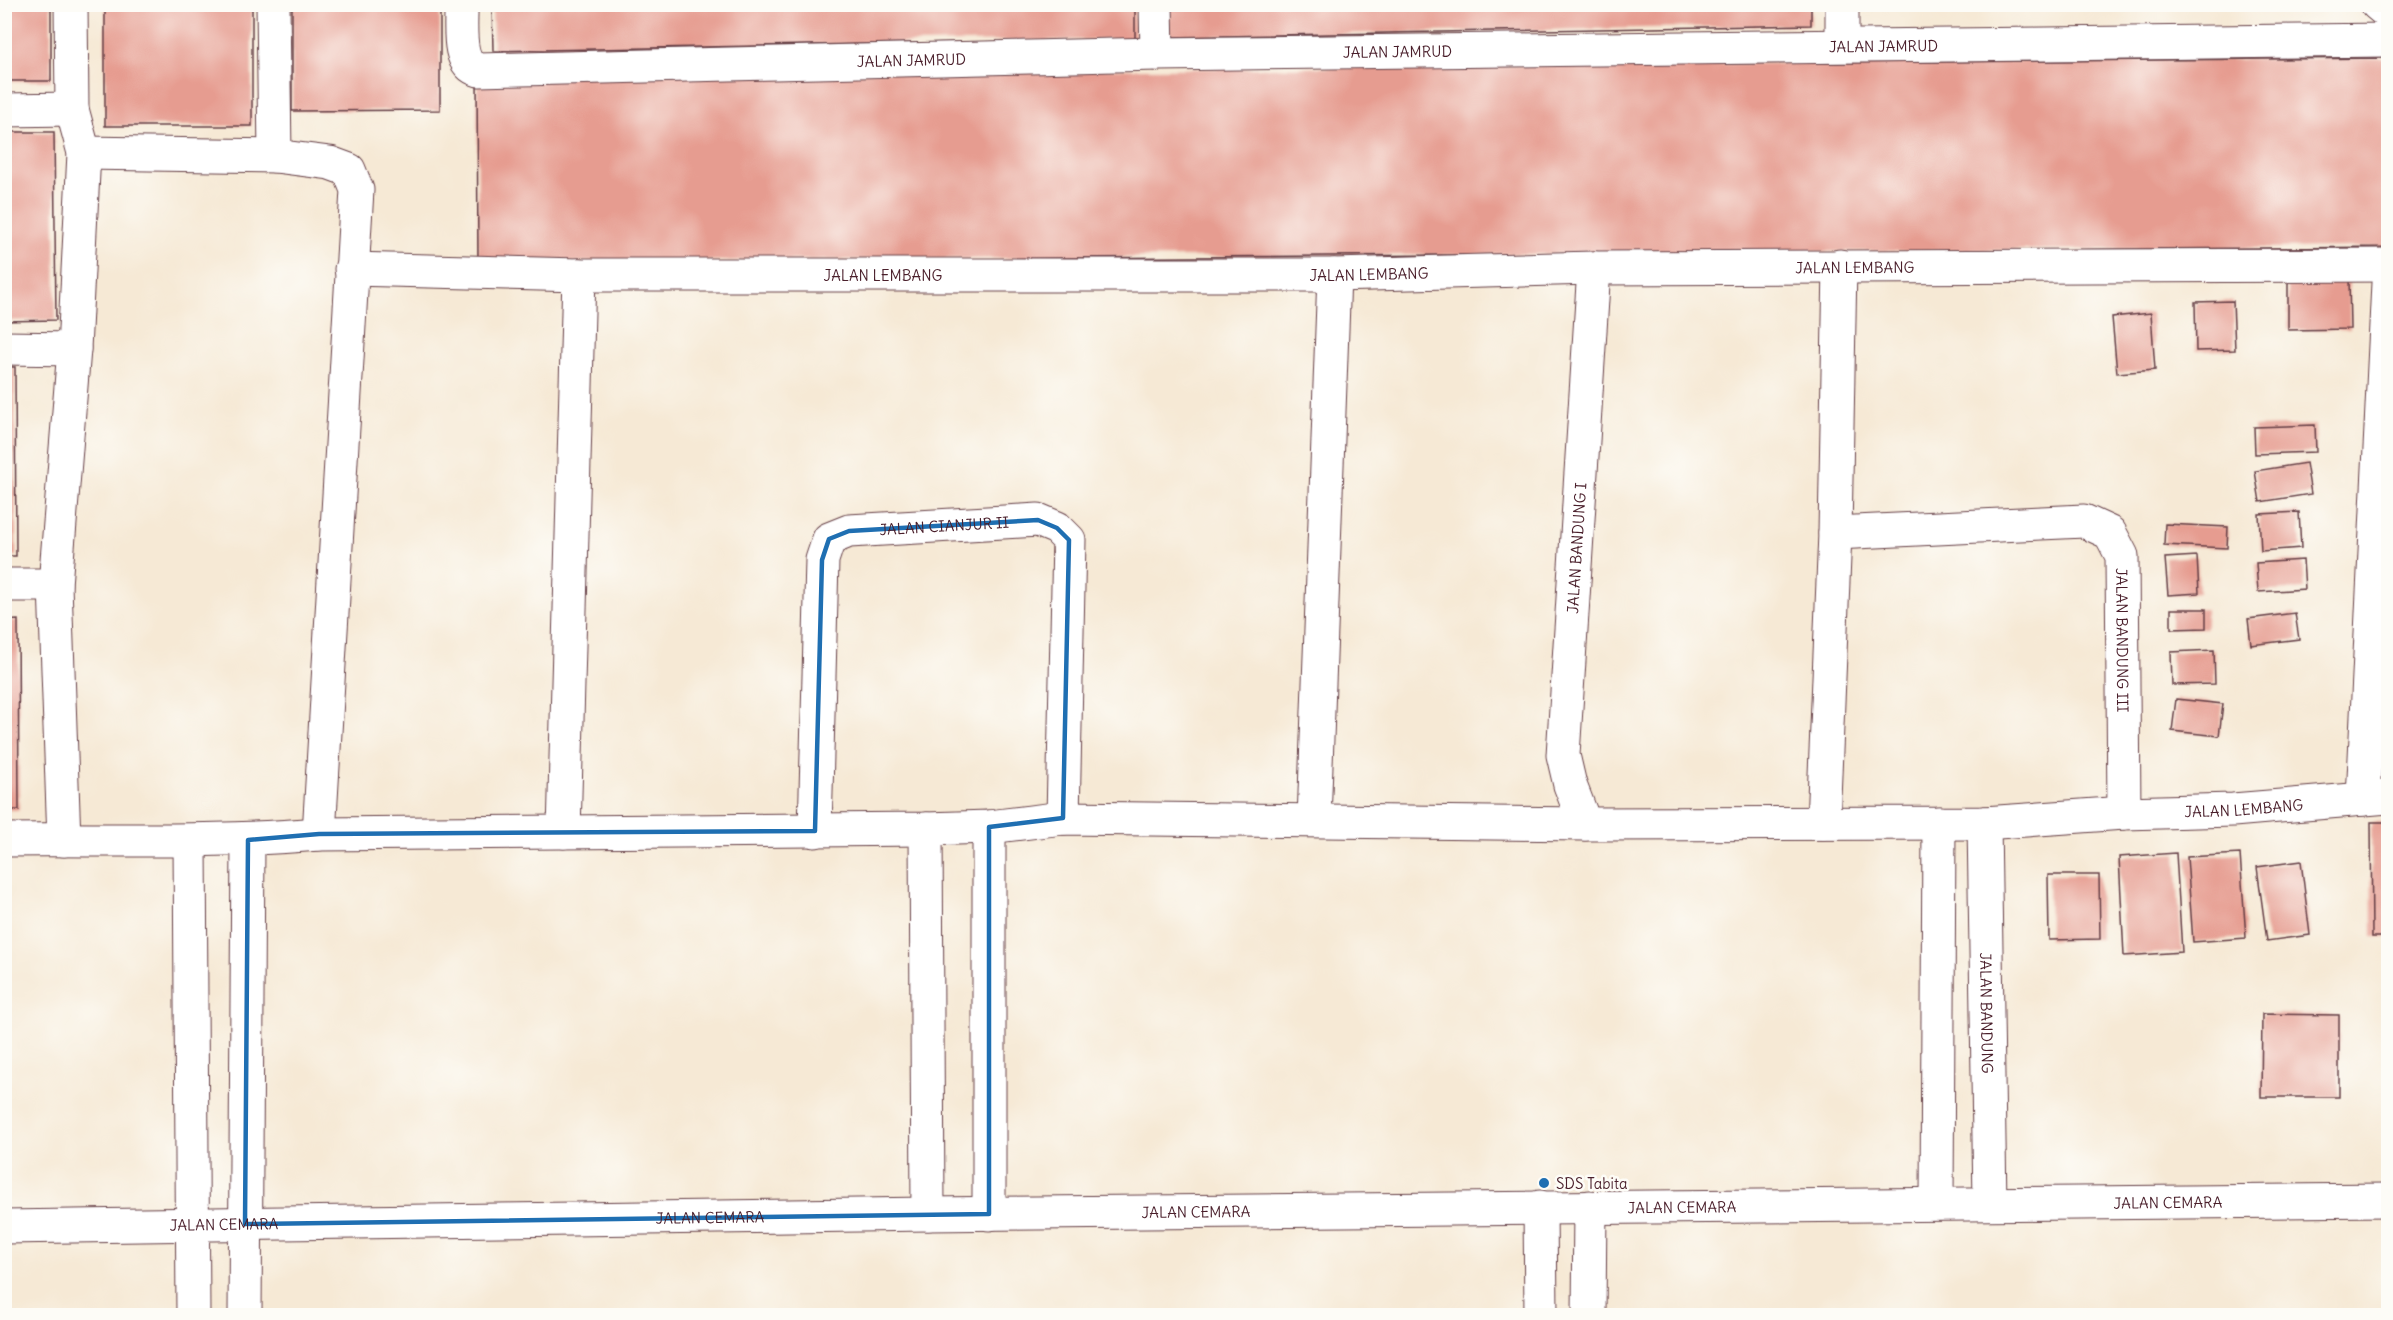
<svg xmlns="http://www.w3.org/2000/svg" width="2393" height="1320" font-family="Delius,sans-serif">
  <rect width="100%" height="100%" fill="#fdfcf7"/>
  <filter id="ink" filterUnits="userSpaceOnUse"><feTurbulence type="fractalNoise" baseFrequency=".0167" numOctaves="2"/><feDisplacementMap in="SourceGraphic" scale="12" xChannelSelector="R" yChannelSelector="G"/><feConvolveMatrix kernelMatrix="1 2 1 2 8 2 1 2 1" color-interpolation-filters="sRGB"/></filter>
  <filter id="wash" filterUnits="userSpaceOnUse"><feTurbulence type="fractalNoise" baseFrequency=".008" numOctaves="4" result="noise"/><feDisplacementMap in="SourceGraphic" scale="24" xChannelSelector="R" yChannelSelector="G"/><feGaussianBlur stdDeviation="1.35" result="paint"/><feColorMatrix in="noise" values="0 0 0 0 0 0 0 0 0 0 0 0 0 0 0 0 0 1.4 0 .05"/><feComposite in="paint" operator="in"/></filter>
  <g filter="url(#wash)">
    <rect width="100%" height="100%" fill="#f6e9d5"/>
    <g id="blocks">
      <g fill="#e69c90">
        <rect x="4" y="4" width="47" height="77"/>
        <rect x="105" y="4" width="147" height="122"/>
        <path d="M 292,4 L 440,4 L 440,110 L 292,111 Z"/>
        <path d="M 492,4 L 1135,4 L 1135,39 L 493,51 Z"/>
        <path d="M 1169,4 L 1811,4 L 1811,25 L 1169,37 Z"/>
        <path d="M 2388,58 L 2388,247 L 478,263 L 477,75 Z"/>
        <path d="M 4,132 L 54,132 L 56,320 L 4,321 Z"/>
        <path d="M 2349,278 L 2350,329 L 2288,330 L 2288,280 Z"/>
        <path d="M 2233,301 L 2235,350 L 2196,351 L 2195,302 Z"/>
        <path d="M 2151,313 L 2155,370 L 2117,373 L 2112,317 Z"/>
        <path d="M 4,367 L 15,367 L 16,556 L 4,556 Z"/>
        <path d="M 2315,425 L 2316,452 L 2255,454 L 2254,427 Z"/>
        <path d="M 2306,463 L 2311,494 L 2260,502 L 2255,471 Z"/>
        <path d="M 2299,512 L 2301,548 L 2261,551 L 2259,514 Z"/>
        <path d="M 2165,524 L 2228,527 L 2227,548 L 2164,545 Z"/>
        <path d="M 2197,556 L 2199,593 L 2168,595 L 2165,558 Z"/>
        <path d="M 2303,560 L 2305,589 L 2258,592 L 2256,563 Z"/>
        <path d="M 2171,609 L 2206,609 L 2206,628 L 2171,629 Z"/>
        <path d="M 2295,613 L 2299,639 L 2251,645 L 2248,619 Z"/>
        <path d="M 18,620 L 19,810 L 4,810 L 4,621 Z"/>
        <path d="M 2214,650 L 2215,684 L 2172,685 L 2171,652 Z"/>
        <path d="M 2176,699 L 2223,704 L 2219,736 L 2172,731 Z"/>
        <path d="M 2371,822 L 2388,822 L 2388,937 L 2372,937 Z"/>
        <path d="M 2176,853 L 2182,952 L 2124,956 L 2119,857 Z"/>
        <path d="M 2240,854 L 2246,938 L 2193,942 L 2187,857 Z"/>
        <path d="M 2301,861 L 2310,935 L 2267,941 L 2257,867 Z"/>
        <path d="M 2048,875 L 2099,875 L 2100,939 L 2049,940 Z"/>
        <path d="M 2262,1014 L 2339,1015 L 2339,1097 L 2261,1097 Z"/>
      </g>
    </g>
  </g>
  <g filter="url(#ink)">
    <use href="#blocks" fill-opacity="0" stroke="#643d44" stroke-width="1.5"/>
    <g fill="none" stroke-linecap="round" stroke-linejoin="round">
      <defs>
        <g id="minor">
          <path d="M 273,4 L 275,156"/>
          <path id="s1" d="M 461,4 C 462,24 455,64 479,70 L 1157,54 L 2388,40"/>
          <path d="M 1156,4 L 1157,54"/>
          <path d="M 2377,4 L 2388,13"/>
          <path d="M 1842,45 L 1842,4"/>
          <path d="M 4,110 L 72,109"/>
          <path d="M 84,153 L 275,156 L 330,163 L 349,170 L 357,190 L 319,834"/>
          <path id="s2" d="M 351,269 L 579,275 L 1334,275 L 1594,268 L 2388,265"/>
          <path d="M 4,348 L 74,349"/>
          <path id="s3" d="M 1835,533 L 2084,521 L 2110,533 L 2122,556 L 2124,813"/>
          <path d="M 4,585 L 55,585"/>
          <path d="M 2363,799 L 2388,283"/>
          <path d="M 1314,820 L 1334,275"/>
          <path d="M 1823,823 L 1835,533 L 1840,266"/>
          <path id="s4" d="M 1984,823 L 1990,1203"/>
          <path id="s5" d="M 1585,824 L 1570,785 L 1563,755 L 1594,268"/>
          <path d="M 926,829 L 928,1214"/>
          <path id="s6" d="M 815,831 L 822,560 L 829,539 L 849,531 L 1038,520 L 1057,528 L 1069,540 L 1063,818"/>
          <path d="M 564,832 L 579,275"/>
          <path id="s7" d="M 4,840 C 110,839 214,843 319,834 L 926,829 L 989,827 L 1063,818 L 1585,824 L 1984,823 L 2124,813 L 2233,810 L 2388,797"/>
          <path d="M 64,840 L 55,585 L 74,349 L 84,153 L 72,109 L 71,4"/>
          <path d="M 190,841 L 193,1316"/>
          <path d="M 1937,1203 L 1939,823"/>
          <path d="M 1540,1207 L 1541,1316"/>
          <path d="M 989,1214 L 989,827"/>
          <path id="s8" d="M 4,1227 L 928,1214 L 2388,1200"/>
          <path d="M 245,1316 L 248,840"/>
          <path d="M 1589,1316 L 1590,1207"/>
        </g>
      </defs>
      <use href="#minor" stroke="#643d44" stroke-width="35"/>
      <use href="#minor" stroke="#fff" stroke-width="33"/>
    </g>
  </g>
  <path fill="none" stroke="#1f6fb2" stroke-width="4.5" stroke-linejoin="round" d="M 1038,520 L 1057,528 L 1069,540 L 1063,818 L 989,827 L 989,1214 L 245,1224 L 248,840 L 319,834 L 815,831 L 822,560 L 829,539 L 849,531 Z"/>
  <circle fill="#1f6fb2" stroke="#fdfcf7" stroke-width="2" cx="1544" cy="1183" r="6"/>
  <g text-anchor="middle" dominant-baseline="central" stroke-width="5" stroke-linejoin="round" paint-order="stroke">
    <g font-size="15" fill="#4a1f2b" stroke="#fdfcf7">
      <text stroke="none"><textPath href="#s1" startOffset="1478">JALAN JAMRUD</textPath></text>
      <text stroke="none"><textPath href="#s1" startOffset="992">JALAN JAMRUD</textPath></text>
      <text stroke="none"><textPath href="#s1" startOffset="506">JALAN JAMRUD</textPath></text>
      <text stroke="none"><textPath href="#s2" startOffset="1504">JALAN LEMBANG</textPath></text>
      <text stroke="none"><textPath href="#s2" startOffset="532">JALAN LEMBANG</textPath></text>
      <text stroke="none"><textPath href="#s2" startOffset="1018">JALAN LEMBANG</textPath></text>
      <text stroke="none"><textPath href="#s6" startOffset="410">JALAN CIANJUR II</textPath></text>
      <text stroke="none"><textPath href="#s5" startOffset="280">JALAN BANDUNG I</textPath></text>
      <text stroke="none"><textPath href="#s3" startOffset="388">JALAN BANDUNG III</textPath></text>
      <text stroke="none"><textPath href="#s7" startOffset="2241">JALAN LEMBANG</textPath></text>
      <text stroke="none"><textPath href="#s4" startOffset="190">JALAN BANDUNG</textPath></text>
      <text stroke="none"><textPath href="#s8" startOffset="2164">JALAN CEMARA</textPath></text>
      <text stroke="none"><textPath href="#s8" startOffset="1678">JALAN CEMARA</textPath></text>
      <text stroke="none"><textPath href="#s8" startOffset="1192">JALAN CEMARA</textPath></text>
      <text stroke="none"><textPath href="#s8" startOffset="706">JALAN CEMARA</textPath></text>
      <text stroke="none"><textPath href="#s8" startOffset="220">JALAN CEMARA</textPath></text>
    </g>
    <g font-size="15" fill="#4a1f2b" stroke="#fdfcf7" text-anchor="start">
      <text x="1556" y="1183">SDS Tabita</text>
    </g>
  </g>
  <rect width="2393" height="1320" fill="none" stroke="#fdfcf7" stroke-width="24"/>
</svg>
